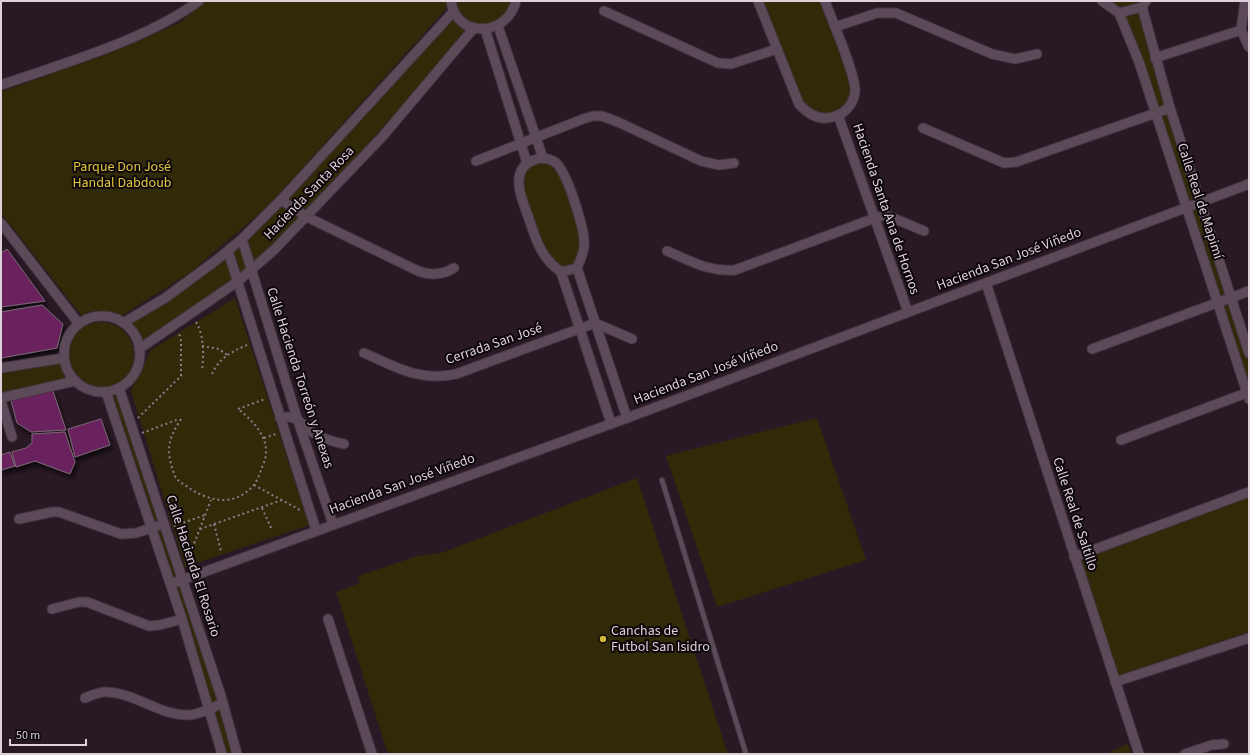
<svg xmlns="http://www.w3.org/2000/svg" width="1250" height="755" font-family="'Source Sans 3',sans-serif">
  <defs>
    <filter id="shadow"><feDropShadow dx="2.5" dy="4.5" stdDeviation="2" flood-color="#0009"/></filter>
  </defs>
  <rect width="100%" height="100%" fill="#291925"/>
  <g fill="#302a09">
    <path d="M 204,1 L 446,1 L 446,9 L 269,205 L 191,272 L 123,315 L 94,311 L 81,315 L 1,213 L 1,92 L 115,51 L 181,22 Z"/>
    <path d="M 454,1 L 512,1 C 510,5 509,10 506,13 C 497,27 475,28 463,18 C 458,13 456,7 454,1 Z"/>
    <path d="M 760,1 L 823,1 L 851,78 L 850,101 L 834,115 L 816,114 L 801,104 Z"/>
    <path d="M 1106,1 L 1139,1 C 1128,9 1118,8 1106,1 Z"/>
    <path d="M 1141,11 L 1249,360 L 1249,400 L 1122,16 Z"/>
    <path d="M 454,15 L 470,29 L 303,217 L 233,281 L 140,345 L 136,333 L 129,324 L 225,257 Z"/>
    <path d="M 544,162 L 554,164 L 560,170 L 582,241 L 575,264 L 565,268 L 555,265 L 543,252 L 521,191 L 521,178 L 528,167 Z"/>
    <path d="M 235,298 L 309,525 L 185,567 L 131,391 L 151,350 Z"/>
    <circle cx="101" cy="355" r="33"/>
    <path d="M 61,362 L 65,372 L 71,380 L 1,395 L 1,371 Z"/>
    <path d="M 118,391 L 235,754 L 222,754 L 109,394 Z"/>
    <path d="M 817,418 L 866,560 L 717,607 L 666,456 Z"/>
    <path d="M 637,478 L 728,754 L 388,754 L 336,592 L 360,583 L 358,576 L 417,556 L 441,553 Z"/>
    <path d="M 1249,497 L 1249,632 L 1117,676 L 1078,561 Z"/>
    <path d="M 1128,744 L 1131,754 L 1104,754 Z"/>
  </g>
  <g fill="#69235d" stroke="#796674" filter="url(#shadow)">
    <path d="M 7,249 L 45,301 L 1,307 L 1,253 Z"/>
    <path d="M 42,305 L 63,324 L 57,348 L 1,358 L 1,312 Z"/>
    <path d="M 52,388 L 66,430 L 31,432 L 17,423 L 10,397 Z"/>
    <path d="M 101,419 L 110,445 L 75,457 L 68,429 Z"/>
    <path d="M 65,432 L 75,462 L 70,474 L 35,461 L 16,467 L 12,452 L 26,448 L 32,443 L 32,434 Z"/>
    <path d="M 10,452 L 15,466 L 1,470 L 1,455 Z"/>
  </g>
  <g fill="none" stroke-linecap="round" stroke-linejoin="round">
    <defs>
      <path id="lane" d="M 662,480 L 746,754"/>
      <g id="street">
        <path d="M 451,1 C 456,39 507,37 516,1"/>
        <path d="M 758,1 L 799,104 C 808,114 819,121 832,117 C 844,115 854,104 855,92 C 857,77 831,18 825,1"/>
        <path d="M 1102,1 L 1119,13 L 1142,7 L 1146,1"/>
        <path d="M 1245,1 L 1241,30 L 1249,47"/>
        <path d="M 1142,7 L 1170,108 L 1249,353"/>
        <path d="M 604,11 L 718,63 L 731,64 L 777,49"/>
        <path d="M 1119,13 L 1139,62 L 1249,399"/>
        <path d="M 498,26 L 543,158"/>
        <path d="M 835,27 L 877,13 L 896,13 L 992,54 L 1015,59 L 1037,54"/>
        <path d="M 485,29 L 527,163"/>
        <path d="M 1155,58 L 1241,30"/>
        <path d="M 1,85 C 64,63 146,40 199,1"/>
        <path d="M 838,115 L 908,312"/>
        <path d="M 923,128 L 1004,163 L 1016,162 L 1170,108"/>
        <path d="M 476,161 L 583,119 L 593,116 L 602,116 L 618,122 L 701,161 L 719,165 L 734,163"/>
        <path d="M 281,200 L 307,217 L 418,271 C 431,276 442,275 454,268"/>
        <path d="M 1,223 L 79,324"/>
        <path d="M 242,239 L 297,418 L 333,524"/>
        <path d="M 228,251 L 316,530"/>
        <path d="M 667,251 C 691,261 708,272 735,270 L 875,218 L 886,215 L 924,231"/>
        <path d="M 577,268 L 627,418"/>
        <path d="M 561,272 L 577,268 C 580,261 583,255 584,247 C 586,232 567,171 555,162 C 549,158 542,157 534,160 C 509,169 521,198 528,216 C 536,239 540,257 561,272 L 611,423"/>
        <path d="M 986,283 L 1139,754"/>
        <circle cx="102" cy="354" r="38"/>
        <path d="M 123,323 L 165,298 L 214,262 L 242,239 L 281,200 L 454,11"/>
        <path d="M 139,349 L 237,282 L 274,250 L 382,137 L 474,28"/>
        <path d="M 1092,349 L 1249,291"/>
        <path d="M 364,353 C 396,367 420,382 456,374 L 595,323 L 632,339"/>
        <path d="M 1,368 L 64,358"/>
        <path d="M 119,388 L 221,696 L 237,754"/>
        <path d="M 106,392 L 182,619 L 222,754"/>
        <path d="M 1,398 L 75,381"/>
        <path d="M 1,401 L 12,437"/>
        <path d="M 280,418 C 297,413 302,426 315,434 C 324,439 334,442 344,444"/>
        <path d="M 1121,440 L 1249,392"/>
        <path d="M 19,519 L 52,512 L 59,512 L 121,534 L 136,533 L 157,526"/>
        <path d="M 1074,557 L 1249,492"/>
        <path d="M 171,584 L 627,418 L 1249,184"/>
        <path d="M 52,609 L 79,602 L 87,602 L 149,626 L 160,625 L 182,619"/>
        <path d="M 328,619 L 372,754"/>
        <path d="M 1115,682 L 1249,638"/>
        <path d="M 85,698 C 92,695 100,691 108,692 C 137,694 159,715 188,715 C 200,715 213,707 223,703"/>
        <path d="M 1185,754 L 1212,745 L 1224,744"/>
      </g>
    </defs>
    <use href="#lane" stroke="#42353f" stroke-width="6"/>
    <use href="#street" stroke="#42353f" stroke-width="11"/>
    <g stroke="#8a7d87" stroke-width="2" stroke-dasharray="2 3" stroke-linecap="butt">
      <path d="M 196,322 C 204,335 204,355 202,370"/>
      <path d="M 202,346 L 219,349 L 227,355"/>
      <path d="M 212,374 C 220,357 231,352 247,345"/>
      <path d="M 238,409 L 265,399"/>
      <path d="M 138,418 L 181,376 L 181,341 L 179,333"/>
      <path d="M 181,419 C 175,429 169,438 169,450 C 169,458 172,469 175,476 C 178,482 184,484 189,488 C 209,501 233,507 252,487 C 258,481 260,472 263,465 C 273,442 256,423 238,409"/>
      <path d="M 142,433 L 179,419"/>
      <path d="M 264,438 L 276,434"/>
      <path d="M 254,485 L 300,510"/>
      <path d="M 262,508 L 272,530"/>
      <path d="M 214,524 L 221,551"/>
      <path d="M 174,526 L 205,515"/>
      <path d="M 200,529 L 282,500"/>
      <path d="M 187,562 L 211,500"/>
    </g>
    <use href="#lane" stroke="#5d4a58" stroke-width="4.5"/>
    <use href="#street" stroke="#5d4a58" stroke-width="9"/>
  </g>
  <circle fill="#d0b736" stroke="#0d070c" stroke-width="1.5" cx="603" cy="639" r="4"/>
  <g text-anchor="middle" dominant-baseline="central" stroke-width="4" stroke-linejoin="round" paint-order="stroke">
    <g font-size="14" fill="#e3c83b" stroke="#0d070c">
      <text x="122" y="167">Parque Don José<tspan x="122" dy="16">Handal Dabdoub</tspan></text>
    </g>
    <g font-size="14" fill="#ddd2da" stroke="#0d070c">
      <text transform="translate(309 193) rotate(-46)">Hacienda Santa Rosa</text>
      <text transform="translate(1200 201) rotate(72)">Calle Real de Mapimí</text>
      <text transform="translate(886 209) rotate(71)">Hacienda Santa Ana de Hornos</text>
      <text transform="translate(1009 259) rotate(-21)">Hacienda San José Viñedo</text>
      <text transform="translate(494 344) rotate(-19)">Cerrada San José</text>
      <text transform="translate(706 373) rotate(-21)">Hacienda San José Viñedo</text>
      <text transform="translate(300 378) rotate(72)">Calle Hacienda Torreón y Anexas</text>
      <text transform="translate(402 484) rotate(-20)">Hacienda San José Viñedo</text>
      <text transform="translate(1075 514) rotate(72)">Calle Real de Saltillo</text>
      <text transform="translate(193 566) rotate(72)">Calle Hacienda El Rosario</text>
    </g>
    <g font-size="14" fill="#ddd2da" stroke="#0d070c" text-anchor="start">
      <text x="611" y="631">Canchas de<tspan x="611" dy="16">Futbol San Isidro</tspan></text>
    </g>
  </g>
  <rect width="1250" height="755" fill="none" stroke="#ddd2da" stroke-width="4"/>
  <path d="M10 739v6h76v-6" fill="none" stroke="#ddd2da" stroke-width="2"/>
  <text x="16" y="739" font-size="12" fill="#ddd2da" stroke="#0d070c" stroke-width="3" paint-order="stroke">50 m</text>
</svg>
